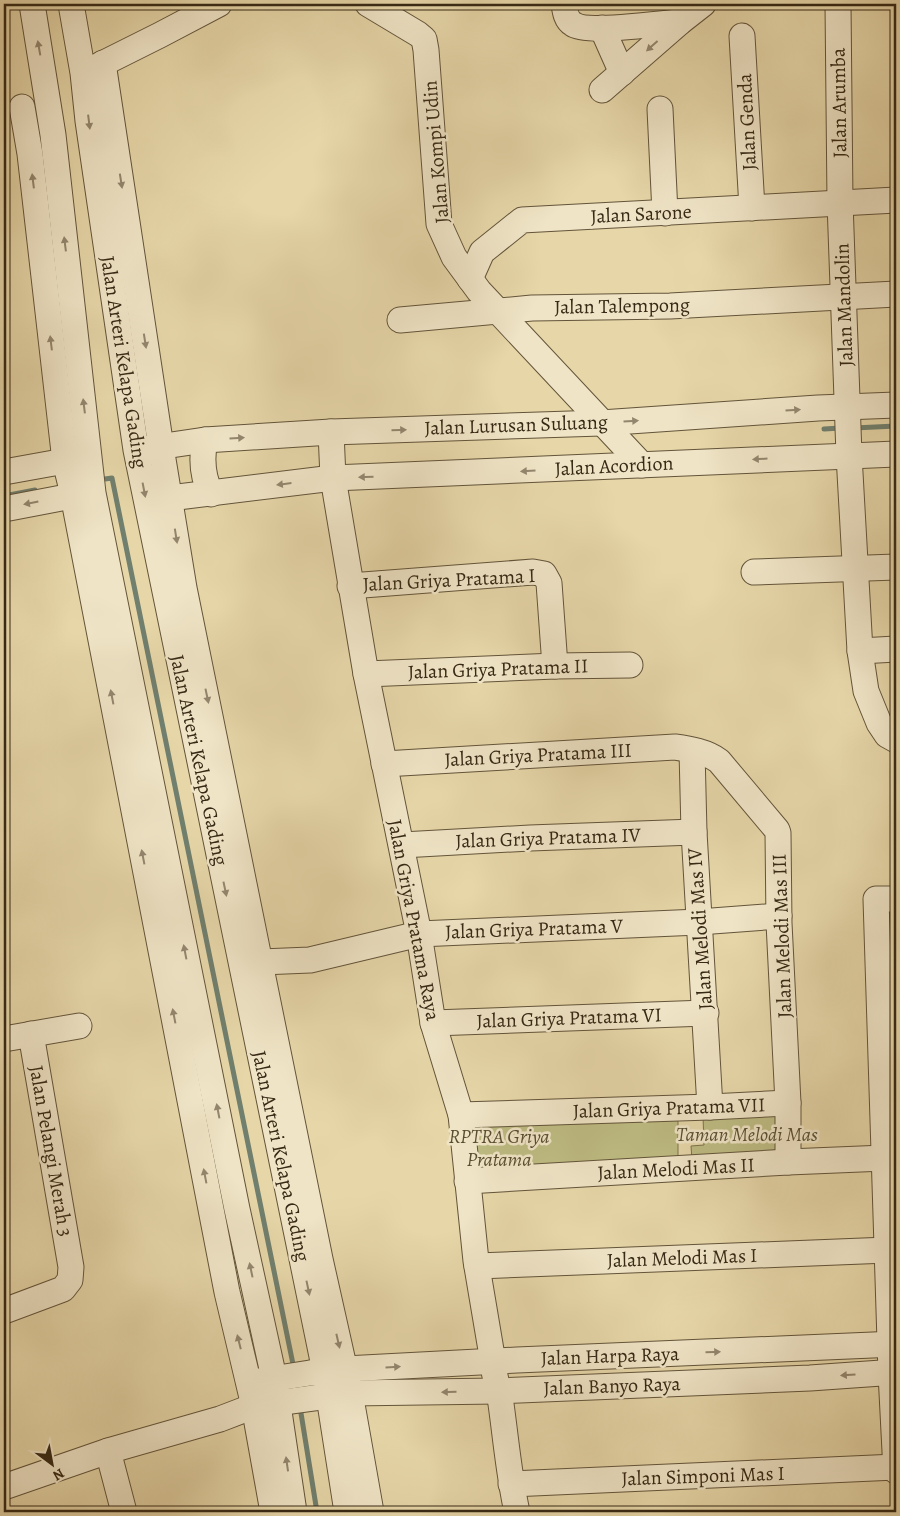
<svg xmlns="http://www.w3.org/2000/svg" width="900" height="1516" font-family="Alegreya,serif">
  <rect width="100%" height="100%" fill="#e6d6a8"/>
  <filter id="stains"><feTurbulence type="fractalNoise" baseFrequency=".004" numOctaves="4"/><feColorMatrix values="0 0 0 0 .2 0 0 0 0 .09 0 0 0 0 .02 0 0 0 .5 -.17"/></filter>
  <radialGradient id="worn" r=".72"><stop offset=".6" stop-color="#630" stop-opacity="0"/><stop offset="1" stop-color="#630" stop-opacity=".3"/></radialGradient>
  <g fill="#bdbb82" stroke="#7a724c">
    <path d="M 782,1108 L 785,1156 L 692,1160 L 691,1146 L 704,1145 L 703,1116 Z"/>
    <path d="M 678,1117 L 678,1166 L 478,1169 L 474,1126 Z"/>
  </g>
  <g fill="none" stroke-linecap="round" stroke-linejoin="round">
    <g stroke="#707f6e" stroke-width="5">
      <path d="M 854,428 L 896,426"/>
      <path d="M 824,429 L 841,428"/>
      <path d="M 98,480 L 112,478 L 294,1369"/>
      <path d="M 4,496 L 35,490"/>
      <path d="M 300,1407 L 317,1512"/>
    </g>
    <defs>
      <g id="minor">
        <path d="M 32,4 L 53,135 L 93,493 L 237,1209 L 274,1378 L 294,1512"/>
        <path d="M 71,4 L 83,73 L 88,121 L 136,450 L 325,1371 L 347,1512"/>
        <path d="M 368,4 L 418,34 L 424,39 L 426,50 L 439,224 L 454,257 L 479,291 L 642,465"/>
        <path d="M 564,4 C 565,11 566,20 573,24 C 586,34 661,23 680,22"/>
        <path d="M 838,4 L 840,202 L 849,455 L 860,651 L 866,691 L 879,723 L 887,735 L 896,740"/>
        <path d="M 602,28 L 622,73"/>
        <path d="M 742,36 L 752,208"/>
        <path d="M 103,63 L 161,447 L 184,588 L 320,1259 L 350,1393 L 371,1512"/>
        <path d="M 88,71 L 160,35 L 219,4"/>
        <path d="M 602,90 L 680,22 L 703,4"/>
        <path d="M 22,107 L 30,154 L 65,461 L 72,490 L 227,1292 L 254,1406 L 273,1512"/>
        <path d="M 660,109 L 665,213"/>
        <path d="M 470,279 L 482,252 L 522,220 L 896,200"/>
        <path d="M 400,320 L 532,308 L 670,306 L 896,294"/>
        <path d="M 331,432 L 333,478 L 366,674 L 419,934 L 433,1023 L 461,1115 L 476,1261 L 491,1350 C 492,1369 498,1386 501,1404 C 506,1440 509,1476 517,1512"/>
        <path d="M 205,440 C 201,459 202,476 211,494"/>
        <path d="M 144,449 L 205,440 L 331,432 L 601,423 L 818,408 L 896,405"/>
        <path d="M 4,472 L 65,461 L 82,456"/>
        <path d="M 170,498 L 333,478 L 896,454"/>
        <path d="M 4,509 L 72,496 L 88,494"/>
        <path d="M 754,572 L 896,567"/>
        <path d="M 350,586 L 533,572 L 544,574 L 549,583 L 555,666"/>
        <path d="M 860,651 L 896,649"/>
        <path d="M 366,674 L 555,666 L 630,665"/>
        <path d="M 692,751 L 694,832 L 710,1107"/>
        <path d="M 384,764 L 675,747 C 690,749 707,752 719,761 L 777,830 L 778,833 L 779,923 L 788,1103 L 788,1162"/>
        <path d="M 402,845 L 530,838 L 694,832"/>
        <path d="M 896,899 L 876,899 L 891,1373 L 896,1471"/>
        <path d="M 261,962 L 310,960 L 419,934 L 699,922 L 779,916"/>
        <path d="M 433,1023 L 706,1013"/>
        <path d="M 4,1039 L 79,1026"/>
        <path d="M 461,1115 L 710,1107 L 788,1103"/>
        <path d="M 467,1181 L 788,1162 L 885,1158 L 896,1156"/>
        <path d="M 477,1266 L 888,1250"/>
        <path d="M 4,1311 L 63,1289 L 70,1280 L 71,1267 L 31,1034"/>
        <path d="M 259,1381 L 310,1373 L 345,1369 L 517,1360 L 896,1344"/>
        <path d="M 108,1451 L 124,1512"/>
        <path d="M 511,1484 L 896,1467"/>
        <path d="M 4,1487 L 108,1451 L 220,1419 L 254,1406 L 350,1393 L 498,1391 L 810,1378 L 896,1372"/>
      </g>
    </defs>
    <use href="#minor" stroke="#63543a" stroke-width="27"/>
    <use href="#minor" stroke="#efe4c6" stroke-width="25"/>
  </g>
  <defs><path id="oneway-solid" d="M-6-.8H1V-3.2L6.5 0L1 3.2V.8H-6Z" transform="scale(1.25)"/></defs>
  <g fill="#93866e">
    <use href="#oneway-solid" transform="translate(652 46) rotate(138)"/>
    <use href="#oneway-solid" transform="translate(39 48) rotate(-100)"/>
    <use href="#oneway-solid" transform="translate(89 122) rotate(83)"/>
    <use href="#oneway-solid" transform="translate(33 181) rotate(-97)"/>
    <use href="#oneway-solid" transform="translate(121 181) rotate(81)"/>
    <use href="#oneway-solid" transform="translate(65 244) rotate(-97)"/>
    <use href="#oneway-solid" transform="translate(145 341) rotate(81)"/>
    <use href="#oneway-solid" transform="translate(51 343) rotate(-97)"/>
    <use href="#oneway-solid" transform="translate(84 406) rotate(-97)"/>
    <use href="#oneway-solid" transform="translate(793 410) rotate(-4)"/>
    <use href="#oneway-solid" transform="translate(631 421) rotate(-4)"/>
    <use href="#oneway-solid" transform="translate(399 430) rotate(-2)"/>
    <use href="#oneway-solid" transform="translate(237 438) rotate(-4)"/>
    <use href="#oneway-solid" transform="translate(760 459) rotate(177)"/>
    <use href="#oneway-solid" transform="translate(528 471) rotate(177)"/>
    <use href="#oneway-solid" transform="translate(366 477) rotate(178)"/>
    <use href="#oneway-solid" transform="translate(284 484) rotate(173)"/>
    <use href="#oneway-solid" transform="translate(144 490) rotate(79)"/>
    <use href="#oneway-solid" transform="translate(31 503) rotate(169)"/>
    <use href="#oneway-solid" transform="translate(176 536) rotate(81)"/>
    <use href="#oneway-solid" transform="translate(207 696) rotate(78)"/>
    <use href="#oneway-solid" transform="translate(112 697) rotate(-101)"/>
    <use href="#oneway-solid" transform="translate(143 857) rotate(-101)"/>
    <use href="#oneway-solid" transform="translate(225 889) rotate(78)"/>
    <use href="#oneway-solid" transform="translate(185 952) rotate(-101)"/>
    <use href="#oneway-solid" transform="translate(174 1016) rotate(-101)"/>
    <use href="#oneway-solid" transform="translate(218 1111) rotate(-101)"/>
    <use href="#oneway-solid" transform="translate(205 1176) rotate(-101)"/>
    <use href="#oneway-solid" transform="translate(251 1270) rotate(-102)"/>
    <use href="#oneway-solid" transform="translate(308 1288) rotate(78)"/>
    <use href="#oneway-solid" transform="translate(338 1341) rotate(77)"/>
    <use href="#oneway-solid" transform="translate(239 1342) rotate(-104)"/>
    <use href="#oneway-solid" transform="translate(713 1352) rotate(-2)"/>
    <use href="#oneway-solid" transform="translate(393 1367) rotate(-3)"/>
    <use href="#oneway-solid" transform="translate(848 1375) rotate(176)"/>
    <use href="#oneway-solid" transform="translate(449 1392) rotate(179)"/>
    <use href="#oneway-solid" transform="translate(287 1464) rotate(-98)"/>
  </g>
  <g text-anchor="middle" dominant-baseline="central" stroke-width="5" stroke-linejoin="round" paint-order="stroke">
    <g font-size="20" fill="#372915" stroke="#efe4c6">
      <text transform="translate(839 103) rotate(-91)">Jalan Arumba</text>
      <text transform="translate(747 122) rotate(-93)">Jalan Genda</text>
      <text transform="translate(436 152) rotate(-95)">Jalan Kompi Udin</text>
      <text transform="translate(641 214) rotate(-3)">Jalan Sarone</text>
      <text transform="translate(844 305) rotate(-92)">Jalan Mandolin</text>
      <text transform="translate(622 306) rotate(-1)">Jalan Talempong</text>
      <text transform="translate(124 362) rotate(81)">Jalan Arteri Kelapa Gading</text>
      <text transform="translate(516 425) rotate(-2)">Jalan Lurusan Suluang</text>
      <text transform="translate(614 466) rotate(-3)">Jalan Acordion</text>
      <text transform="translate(449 580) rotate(-3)">Jalan Griya Pratama I</text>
      <text transform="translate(498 669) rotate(-2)">Jalan Griya Pratama II</text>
      <text transform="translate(538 755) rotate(-3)">Jalan Griya Pratama III</text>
      <text transform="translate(199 760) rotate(78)">Jalan Arteri Kelapa Gading</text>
      <text transform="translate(548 838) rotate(-2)">Jalan Griya Pratama IV</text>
      <text transform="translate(414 920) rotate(79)">Jalan Griya Pratama Raya</text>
      <text transform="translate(534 929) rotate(-2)">Jalan Griya Pratama V</text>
      <text transform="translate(700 929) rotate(-94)">Jalan Melodi Mas IV</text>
      <text transform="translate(782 936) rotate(-92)">Jalan Melodi Mas III</text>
      <text transform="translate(569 1018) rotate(-2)">Jalan Griya Pratama VI</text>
      <text transform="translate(669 1108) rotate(-2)">Jalan Griya Pratama VII</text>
      <text transform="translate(51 1151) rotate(80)">Jalan Pelangi Merah 3</text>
      <text transform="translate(281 1156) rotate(78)">Jalan Arteri Kelapa Gading</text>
      <text transform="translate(676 1169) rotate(-3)">Jalan Melodi Mas II</text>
      <text transform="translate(682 1258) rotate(-2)">Jalan Melodi Mas I</text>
      <text transform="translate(610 1356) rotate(-2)">Jalan Harpa Raya</text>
      <text transform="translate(612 1386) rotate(-2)">Jalan Banyo Raya</text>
      <text transform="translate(703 1476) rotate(-2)">Jalan Simponi Mas I</text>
    </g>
    <g font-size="20" font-style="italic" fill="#584e30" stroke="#efe4c6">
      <text x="747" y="1134">Taman Melodi Mas</text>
      <text x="499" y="1136">RPTRA Griya<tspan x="499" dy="23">Pratama</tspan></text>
    </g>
  </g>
  <rect width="900" height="1516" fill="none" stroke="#e6d6a8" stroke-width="20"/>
  <rect x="5" y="5" width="890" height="1506" fill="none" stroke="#372915" stroke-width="2.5"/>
  <rect x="10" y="10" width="880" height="1496" fill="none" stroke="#372915"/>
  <g transform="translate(52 1464) rotate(148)" stroke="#efe4c6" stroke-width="4" paint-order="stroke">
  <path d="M0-4L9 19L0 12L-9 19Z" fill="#372915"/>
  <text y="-8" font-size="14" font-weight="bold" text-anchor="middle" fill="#372915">N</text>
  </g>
  <rect width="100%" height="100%" filter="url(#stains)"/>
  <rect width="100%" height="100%" fill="url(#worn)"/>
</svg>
